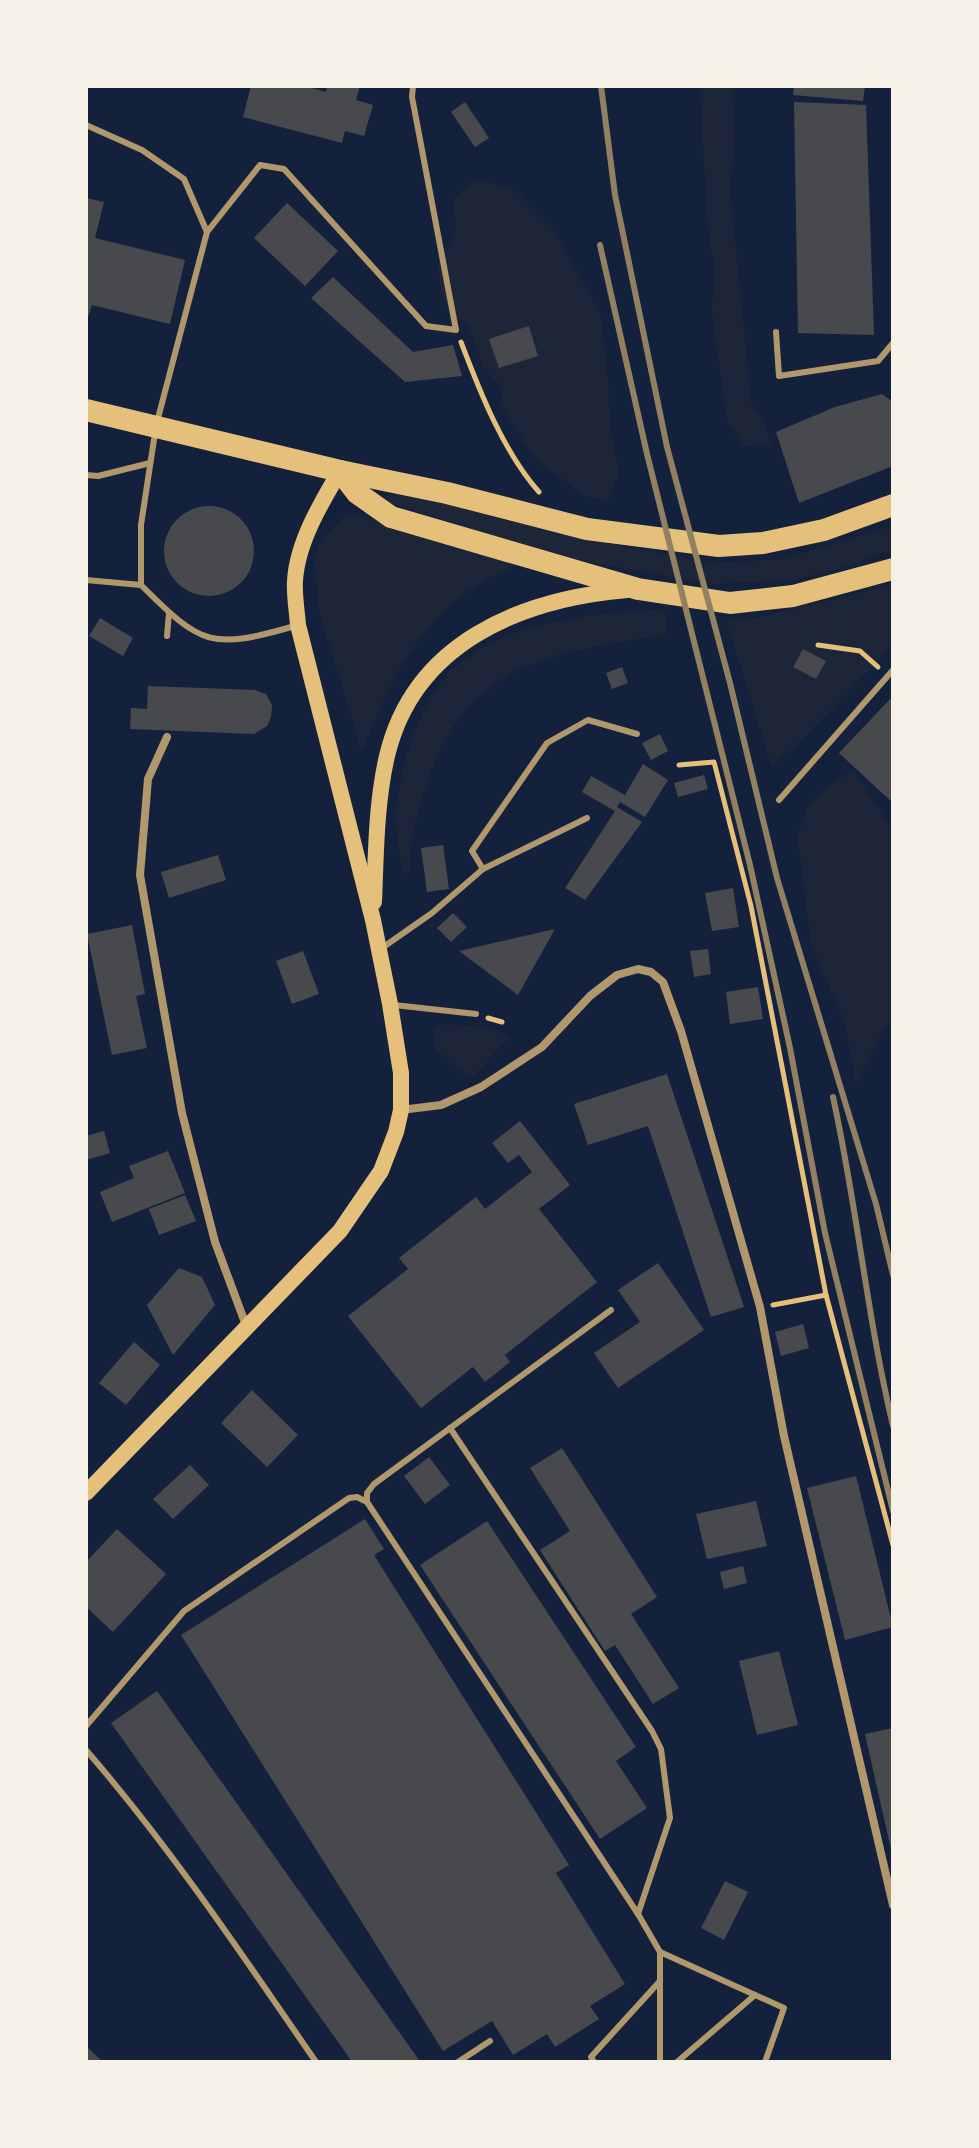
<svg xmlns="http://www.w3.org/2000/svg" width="979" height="2148" font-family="'PT Serif',serif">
  <rect width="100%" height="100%" fill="#14213d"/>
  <g fill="#1d2539">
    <path d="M 700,86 L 732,86 L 735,136 L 730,189 L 751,402 L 764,422 L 772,445 L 744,446 L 727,420 L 712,314 L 714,267 L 707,218 Z"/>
    <path d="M 476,179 L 515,190 L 553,229 L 600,313 L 608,380 L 610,427 L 619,473 L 607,501 L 582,495 L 534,457 L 500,404 L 502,388 L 483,367 L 468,324 L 452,315 L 441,292 L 438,266 L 456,234 L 454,199 Z"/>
    <path d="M 393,491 L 562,534 L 709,563 L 782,559 L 893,526 L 893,550 L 835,570 L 792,580 L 711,584 L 558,556 L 389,503 L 388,496 Z"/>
    <path d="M 348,513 L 519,565 C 431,597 394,669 362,752 L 320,615 L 314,563 L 318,547 L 325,535 Z"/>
    <path d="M 893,585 L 893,645 L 809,733 L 772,767 L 726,620 L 755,618 Z"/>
    <path d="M 663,609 L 668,634 C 559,653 468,658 428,780 C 418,810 409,838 410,870 L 403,873 C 400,854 395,832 396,812 C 400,767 420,699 455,667 C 506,621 597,613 663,609 Z"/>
    <path d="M 853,770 L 893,830 L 893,1023 L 883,1030 L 856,1084 L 845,1023 L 811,945 L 798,837 L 806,810 L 825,789 Z"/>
    <path d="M 447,1024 L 496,1029 L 509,1037 L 474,1076 L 459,1071 L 434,1047 L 435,1026 Z"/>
  </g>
  <g fill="#48494c">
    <path d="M 251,86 L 305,86 L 326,92 L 327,86 L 360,86 L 356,100 L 373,105 L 364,136 L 345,131 L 342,143 L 243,117 Z"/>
    <path d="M 794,86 L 865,86 L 863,101 L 793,95 Z"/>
    <path d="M 465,102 L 489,138 L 475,147 L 451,112 Z"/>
    <path d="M 794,102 L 866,105 L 874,335 L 798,333 Z"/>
    <path d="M 86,198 L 104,202 L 95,238 L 185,260 L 170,324 L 92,305 L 86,323 Z"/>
    <path d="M 287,203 L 338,251 L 305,286 L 254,238 Z"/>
    <path d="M 333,277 L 413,352 L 453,345 L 462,376 L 405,382 L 311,298 Z"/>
    <path d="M 529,326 L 538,356 L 499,368 L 489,339 Z"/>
    <path d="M 882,394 L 893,402 L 893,466 L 799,503 L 776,432 L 835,407 Z"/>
    <circle cx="209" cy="551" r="45"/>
    <path d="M 100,618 L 133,638 L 123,656 L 89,636 Z"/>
    <path d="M 803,649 L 826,661 L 816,679 L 793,667 Z"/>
    <path d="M 622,667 L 628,683 L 612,689 L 606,673 Z"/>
    <path d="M 148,686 L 255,690 L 266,694 L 272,705 L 271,717 L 267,726 L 254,734 L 130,729 L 131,708 L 147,709 Z"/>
    <path d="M 893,696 L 893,803 L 839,753 Z"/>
    <path d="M 660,734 L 668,751 L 651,760 L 642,743 Z"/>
    <path d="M 643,764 L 668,780 L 645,817 L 620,802 L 617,807 L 642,822 L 585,900 L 565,888 L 615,811 L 582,792 L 591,776 L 625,795 Z"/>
    <path d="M 704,775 L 708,789 L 678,797 L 674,783 Z"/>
    <path d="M 443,845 L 449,889 L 427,892 L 421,848 Z"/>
    <path d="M 218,855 L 226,880 L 169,898 L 161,872 Z"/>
    <path d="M 733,888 L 739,927 L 712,931 L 705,893 Z"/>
    <path d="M 453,913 L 467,927 L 451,942 L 437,928 Z"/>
    <path d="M 132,925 L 145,994 L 136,996 L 147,1048 L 112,1055 L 87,934 Z"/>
    <path d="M 555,929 L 518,995 L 459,951 Z"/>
    <path d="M 708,949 L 711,974 L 694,977 L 690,951 Z"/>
    <path d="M 303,951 L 319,994 L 292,1004 L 276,961 Z"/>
    <path d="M 758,987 L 763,1019 L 730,1024 L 726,992 Z"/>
    <path d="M 667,1074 L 744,1307 L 711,1317 L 648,1126 L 588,1145 L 574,1104 Z"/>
    <path d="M 520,1121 L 570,1185 L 539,1209 L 597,1282 L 505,1355 L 510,1362 L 485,1382 L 473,1367 L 421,1408 L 348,1316 L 408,1269 L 399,1258 L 476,1197 L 485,1209 L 532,1172 L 519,1155 L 508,1163 L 492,1143 Z"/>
    <path d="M 104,1131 L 110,1153 L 86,1160 L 86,1136 Z"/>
    <path d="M 168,1151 L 185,1193 L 112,1222 L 100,1192 L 134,1178 L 129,1166 Z"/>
    <path d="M 185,1195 L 196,1221 L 159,1235 L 149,1209 Z"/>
    <path d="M 658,1263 L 704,1330 L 618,1388 L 594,1353 L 640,1322 L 618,1290 Z"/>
    <path d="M 179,1268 L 202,1277 L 215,1305 L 173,1355 L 147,1305 Z"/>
    <path d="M 803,1324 L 809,1348 L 781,1356 L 775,1332 Z"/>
    <path d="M 134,1342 L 160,1365 L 126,1405 L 99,1383 Z"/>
    <path d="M 252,1390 L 298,1435 L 267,1467 L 221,1423 Z"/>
    <path d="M 562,1448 L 657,1597 L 631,1614 L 679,1688 L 653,1704 L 615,1645 L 605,1651 L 540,1550 L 570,1531 L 530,1468 Z"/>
    <path d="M 429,1457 L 450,1485 L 425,1504 L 404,1476 Z"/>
    <path d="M 190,1465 L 209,1485 L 173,1519 L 153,1499 Z"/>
    <path d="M 856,1476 L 893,1627 L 845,1640 L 807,1488 Z"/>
    <path d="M 756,1501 L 767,1546 L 707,1559 L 696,1514 Z"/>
    <path d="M 365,1519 L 384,1549 L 374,1555 L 569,1865 L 556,1873 L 625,1984 L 590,2006 L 599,2019 L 555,2047 L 547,2034 L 513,2055 L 492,2021 L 443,2051 L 181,1635 Z"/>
    <path d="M 487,1521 L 636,1747 L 616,1761 L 647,1808 L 600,1839 L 420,1565 Z"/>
    <path d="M 117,1529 L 166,1574 L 113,1632 L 86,1607 L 86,1562 Z"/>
    <path d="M 743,1566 L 747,1583 L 724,1589 L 720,1572 Z"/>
    <path d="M 779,1651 L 798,1725 L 757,1735 L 739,1661 Z"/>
    <path d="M 157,1691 L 419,2060 L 352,2062 L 343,2049 L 111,1723 Z"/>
    <path d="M 893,1728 L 893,1854 L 892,1854 L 865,1734 Z"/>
    <path d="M 725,1881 L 748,1892 L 724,1940 L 701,1928 Z"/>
    <path d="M 86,2046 L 103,2062 L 86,2062 Z"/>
  </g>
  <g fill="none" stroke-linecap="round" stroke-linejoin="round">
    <g stroke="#e5c07b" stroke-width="5">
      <path d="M 461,342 C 480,392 503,451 539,492"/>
      <path d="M 818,645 L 860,651 L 878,667"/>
      <path d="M 679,765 L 714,762 L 751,906 L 826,1295 L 773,1305"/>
      <path d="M 488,1018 L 502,1022"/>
      <path d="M 826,1295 L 893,1545"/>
    </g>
    <g stroke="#b1986c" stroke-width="6">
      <path d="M 86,125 L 142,150 L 184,179 L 207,232 L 157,422"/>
      <path d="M 207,232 L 260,165 L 284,169 L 426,326 L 456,330 L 412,97 L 413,86"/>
      <path d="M 776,332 L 779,376 L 878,361 L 893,343"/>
      <path d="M 155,433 L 141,525 L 141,585 C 202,646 211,650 295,626"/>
      <path d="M 86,475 L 98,476 L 150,463"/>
      <path d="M 86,580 L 141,585"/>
      <path d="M 167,636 L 169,613"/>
      <path d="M 779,800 L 893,670"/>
      <path d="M 483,869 L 587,818"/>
      <path d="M 382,948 L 432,913 L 483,869 L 472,851 L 547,743 L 588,720 L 637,734"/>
      <path d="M 394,1005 L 476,1014"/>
      <path d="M 611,1310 L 374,1484 L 367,1493 L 367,1502 L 638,1914 L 660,1952 L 660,2062"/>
      <path d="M 450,1428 L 652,1731 L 661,1749 L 670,1818 L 638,1914"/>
      <path d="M 86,1726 L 184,1611 L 349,1498 L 357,1497 L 367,1502"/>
      <path d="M 86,1750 C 171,1848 243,1956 316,2062"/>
      <path d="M 660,1952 L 784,2008 L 765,2062"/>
      <path d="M 458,2062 L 490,2041"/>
      <path d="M 594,2062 L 591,2057 L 660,1981"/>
      <path d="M 677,2062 L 755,1995"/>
    </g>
    <g stroke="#b1986c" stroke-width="8">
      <path d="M 167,737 L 148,779 L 140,875 L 182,1113 L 215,1242 L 247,1328"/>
      <path d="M 401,1110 L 441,1105 L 481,1087 L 542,1047 L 590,996 L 617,975 L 638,969 L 651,972 L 663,982 L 681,1031 L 760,1307 L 784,1436 L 893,1905"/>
    </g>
    <g stroke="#e5c07b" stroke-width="16">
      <path d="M 374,902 C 376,854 376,803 387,756 C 414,642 522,599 627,590"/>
      <path d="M 86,1493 L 340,1231 L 381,1171 L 396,1132 L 401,1110 L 401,1073 L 390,1004 L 373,920 L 298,625 C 297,611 294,595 295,581 C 297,543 321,503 340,471"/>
    </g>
    <g stroke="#e5c07b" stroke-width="22">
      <path d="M 86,410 L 340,471 L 447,493 L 587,529 L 719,546 L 763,543 L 824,530 L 893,505"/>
      <path d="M 340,471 L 357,493 L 391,517 L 638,589 L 730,603 L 793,596 L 893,569"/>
    </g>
    <g stroke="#918062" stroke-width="6">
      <path d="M 601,86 L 615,195 L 667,447 L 730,683 L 777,878 L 876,1204 L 893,1275"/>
      <path d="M 600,245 L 647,454 L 750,865 L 790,1048 L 825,1233 L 893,1511"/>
      <path d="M 833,1097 C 857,1206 867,1317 893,1426"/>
    </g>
  </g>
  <rect width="979" height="2148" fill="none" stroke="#f6f1e7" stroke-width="176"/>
</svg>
